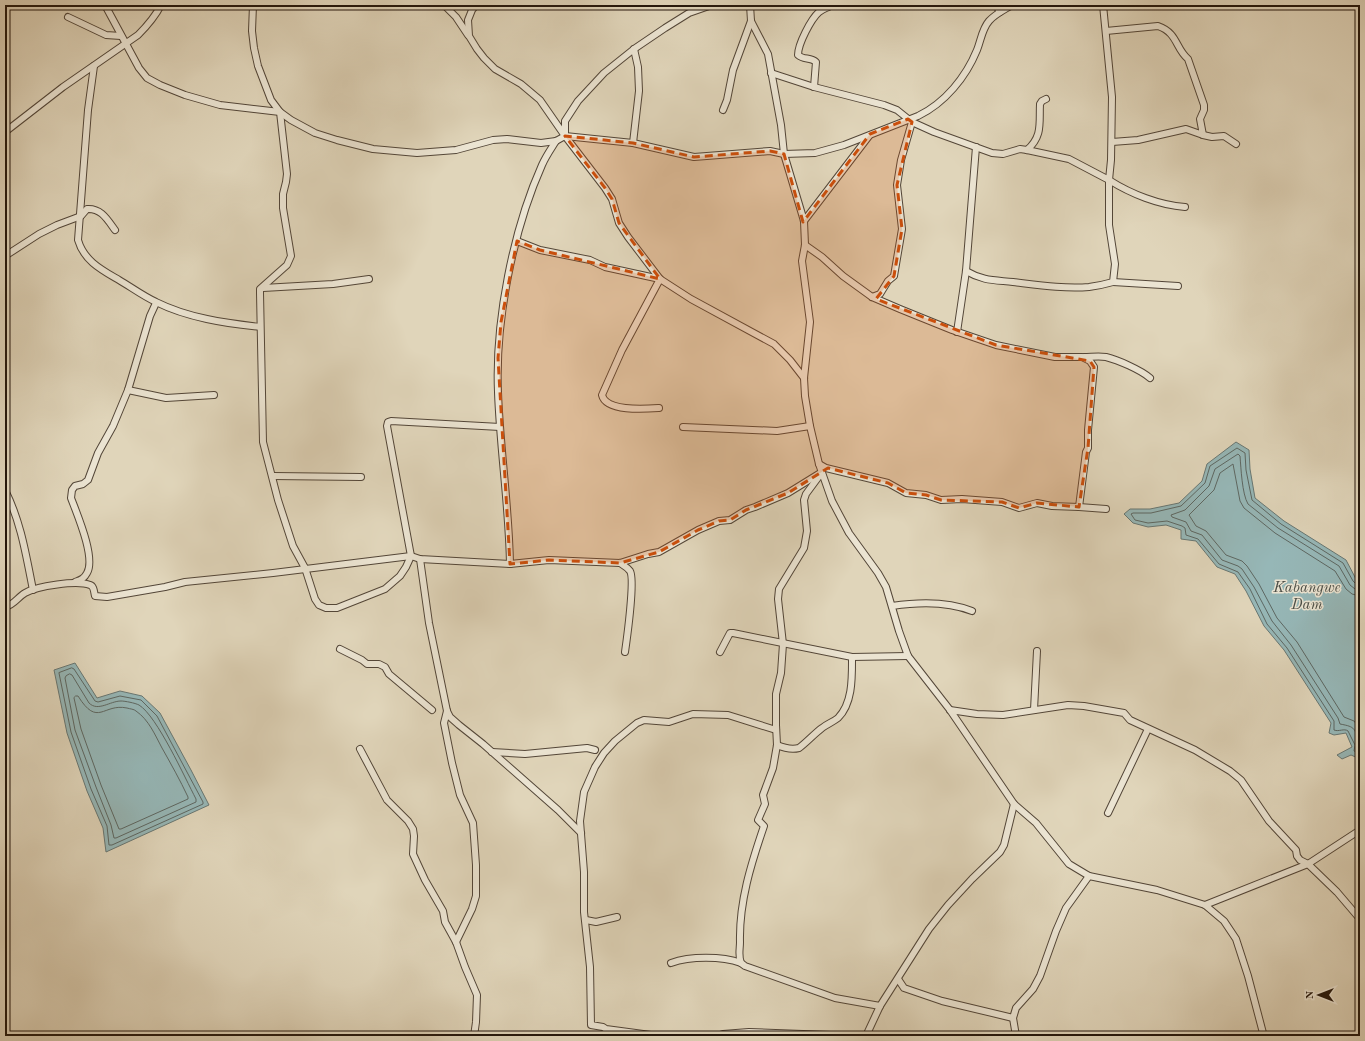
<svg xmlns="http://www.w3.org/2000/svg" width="1365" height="1041" font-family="'Old Standard TT',serif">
  <rect width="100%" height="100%" fill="#e0d5ba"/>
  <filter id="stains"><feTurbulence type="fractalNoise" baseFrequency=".005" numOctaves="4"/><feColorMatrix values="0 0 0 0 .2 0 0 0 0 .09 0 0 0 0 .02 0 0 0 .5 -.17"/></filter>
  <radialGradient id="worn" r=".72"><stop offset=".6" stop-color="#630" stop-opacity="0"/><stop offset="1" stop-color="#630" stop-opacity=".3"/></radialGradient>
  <g fill="#96b7b7" stroke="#687773">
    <path d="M 1236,442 L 1249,450 L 1250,469 L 1255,498 L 1284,521 L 1346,560 L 1356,579 L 1360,582 L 1360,759 L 1351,755 L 1342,759 L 1337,755 L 1352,747 L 1346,733 L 1334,735 L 1329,733 L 1331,723 L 1284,650 L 1264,626 L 1246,591 L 1235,574 L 1217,567 L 1196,541 L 1181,539 L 1181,530 L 1166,525 L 1148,527 L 1133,523 L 1124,514 L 1130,509 L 1150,509 L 1179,503 L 1202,481 L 1207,464 Z"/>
    <path d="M 75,663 L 97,698 L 120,691 L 142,696 L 160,713 L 191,770 L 209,805 L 106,852 L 103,828 L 87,791 L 67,733 L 54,670 Z"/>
  </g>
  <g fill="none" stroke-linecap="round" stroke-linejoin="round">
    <g stroke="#5d6762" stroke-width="1">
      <path d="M 1360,585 L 1356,584 L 1353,581 L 1343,563 L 1281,524 L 1252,500 L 1246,470 L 1245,453 L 1237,448 L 1210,466 L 1205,483 L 1181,506 L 1151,513 L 1133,513 L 1131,514 L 1135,520 L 1148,523 L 1167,521 L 1182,526 L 1185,528 L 1186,535 L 1198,539 L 1219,564 L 1238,572 L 1250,589 L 1267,624 L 1287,648 L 1334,721 L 1334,730 C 1339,732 1344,728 1348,731 L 1355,745 L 1354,751 L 1360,754"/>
      <path d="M 1360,590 L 1355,589 L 1350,585 L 1339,566 L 1278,528 L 1248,504 C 1242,494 1241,468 1240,456 L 1238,454 L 1215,469 L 1209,486 L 1185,510 L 1171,515 L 1172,517 L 1186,522 L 1191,531 L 1202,535 L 1222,560 L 1238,566 L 1242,569 L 1254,587 L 1272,621 L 1291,645 L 1338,718 L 1340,724 C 1356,727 1354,728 1360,744"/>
      <path d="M 1360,596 L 1352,594 L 1346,589 L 1335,571 L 1275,533 L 1244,508 L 1240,501 L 1233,464 L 1220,473 L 1214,490 L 1189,515 L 1196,526 L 1206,531 L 1226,555 L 1242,561 L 1247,566 L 1259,584 L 1277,618 L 1297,642 L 1344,717 L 1354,721 L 1360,729"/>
      <path d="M 72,668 L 74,669 L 95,701 L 98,702 L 120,696 L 141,700 L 157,716 L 203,802 L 203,804 L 112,845 L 109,845 L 107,826 L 91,789 L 71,732 L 59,673 Z"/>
      <path d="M 70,674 L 72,675 L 89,703 C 98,712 110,701 121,701 C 125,701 135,703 139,705 C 157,716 185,778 196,799 L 196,802 L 116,838 L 114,838 L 111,825 L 96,787 L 75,730 L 65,678 L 66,676 Z"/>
      <path d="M 76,696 L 78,696 C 98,728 103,703 127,708 C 130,709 134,709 136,711 C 149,720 155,735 162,748 C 171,764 180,780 188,797 L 188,799 L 121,829 L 119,829 L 101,785 L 81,729 L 74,698 Z"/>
    </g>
    <defs>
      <g id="minor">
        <path d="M 105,5 L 139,68 L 147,78 L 160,85 L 185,95 L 220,105 L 280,112 L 291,120 L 315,133 L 337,140 L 373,149 L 417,153 L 456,150 L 493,140 L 507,139 L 541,143 L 556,141 L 565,136 L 633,143 L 694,157 L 770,151 L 784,154 L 815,153 L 844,145 L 918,116 C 945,103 966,77 977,50 C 981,40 982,29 989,21 C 995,14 1004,10 1012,5"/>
        <path d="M 253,5 L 252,31 L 254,48 L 258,66 L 271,100 L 280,112 L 287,174 L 286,182 L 283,194 L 283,208 L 291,256 L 287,265 L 260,289 L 260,293 L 263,442 L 278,500 L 293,546 L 305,568 L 315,599 L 319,605 L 326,608 L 337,608 L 385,589 L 400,576 L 406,567 L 411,556 L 387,426 L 388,422 L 391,421 L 500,427"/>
        <path d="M 444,5 L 456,17 L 468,35"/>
        <path d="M 476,5 L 472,10 L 468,20 L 469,36 L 477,49 L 484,58 L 495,69 L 521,84 L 540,100 L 565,136 L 605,188 L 612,199 L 619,223 L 628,237 L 660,279 L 691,299 L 774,344 L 790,360 L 804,378"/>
        <path d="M 750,5 L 751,21 L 768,54 L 781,125 L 784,154 L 804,221 L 805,245 L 802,261 L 810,322 L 804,378 L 805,396 L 810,426 L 819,464 L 832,501 L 849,533 L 878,573 L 886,587 L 899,631 L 908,656 L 950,710 L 1014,804 L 1036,823 L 1069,864 L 1089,876 L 1157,890 L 1205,905 L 1224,921 L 1236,939 L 1248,976 L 1263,1033 L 1265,1036"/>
        <path d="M 996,5 L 1000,12"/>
        <path d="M 68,17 L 106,35 L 121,36"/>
        <path d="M 1106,31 L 1158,26 C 1178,33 1175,48 1188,59 L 1204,105 L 1204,110 L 1200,119 L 1203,135 L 1186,129 L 1138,140 L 1112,142"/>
        <path d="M 94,66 L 88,110 L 78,240 C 84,261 102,270 119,280 C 131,287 143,296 156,302 C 188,318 225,323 260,327"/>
        <path d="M 771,73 L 814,87 L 884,105 L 897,110 L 912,122 L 934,132 L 992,153 L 1003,154 L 1020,149 L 1027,150 L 1069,159 L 1109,180 L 1111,160 L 1112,97 L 1103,5"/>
        <path d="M 814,87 L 816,62 C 811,57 803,60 798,55 C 798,44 811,19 819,12 C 823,9 829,7 833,5"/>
        <path d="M 723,110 L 727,100 L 733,70 L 751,21"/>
        <path d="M 5,132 L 63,87 L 138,35 C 147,26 155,17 161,5"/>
        <path d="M 1203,135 L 1212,137 L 1224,136 L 1236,144"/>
        <path d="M 565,136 L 565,121 L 578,101 L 604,73 L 634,49 L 665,28 L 689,13 L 712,5"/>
        <path d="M 633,143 L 639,91 L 638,67 L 634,49"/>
        <path d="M 1027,150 C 1043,136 1039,123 1040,104 L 1042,101 L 1046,99"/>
        <path d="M 804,221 L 869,136"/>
        <path d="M 517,241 L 540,250 L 590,260 L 605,267 L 660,279 L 622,350 L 602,395 C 606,412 645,409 659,408"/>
        <path d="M 805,245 L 822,257 L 843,276 L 872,297 L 900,309 L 952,330 L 996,345 L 1055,357 L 1082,357 L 1090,361 L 1094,367 L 1088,430 L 1088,448 L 1086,452 L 1079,507 L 1052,506 L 1037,503 L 1019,508 L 1002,502 L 962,499 L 941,500 L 926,495 L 906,493 L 888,483 L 826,468 L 819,464"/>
        <path d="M 5,256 L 39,234 L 57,225 L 81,216 L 87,209 C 101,208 107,219 115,230"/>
        <path d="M 966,271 C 983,281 994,280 1013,282 C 1038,285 1064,289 1089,287 C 1097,286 1106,284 1113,282 L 1115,264 L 1109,225 L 1109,180 C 1131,194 1159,205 1185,207"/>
        <path d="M 1113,282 L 1178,286"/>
        <path d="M 263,288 L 333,284 L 369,279"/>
        <path d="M 872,297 L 880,294 L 888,281 L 894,276 L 902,229 L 897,185 L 901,160 L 912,122"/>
        <path d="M 957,332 L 966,271 L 976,147"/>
        <path d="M 1084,357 C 1091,357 1099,356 1106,357 C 1118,360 1141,370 1150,378"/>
        <path d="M 128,390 L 166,398 L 214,395"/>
        <path d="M 683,427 L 777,431 L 810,426"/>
        <path d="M 820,475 L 806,494 L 804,500 L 807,531 L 804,548 L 779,589 L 778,599 L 783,644 L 781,673 L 776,694 L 776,725 L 777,745 L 773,768 L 763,795 L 765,804 L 758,820 L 764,826 C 751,864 739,902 740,942 C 740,949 738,956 741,963 L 745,966 L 835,998 L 880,1006"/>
        <path d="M 273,476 L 361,477"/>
        <path d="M 5,490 C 21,522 26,555 33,590"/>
        <path d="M 1079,507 L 1106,509"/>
        <path d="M 420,559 L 429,623 L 447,711 L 450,717 L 459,725 L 483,744 L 558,810 L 581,833"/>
        <path d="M 620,563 C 623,565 627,567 630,571 C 635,579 627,638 625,652"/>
        <path d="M 510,564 C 509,506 500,449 498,392 C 495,321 513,230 542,165 C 546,156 551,149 556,141"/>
        <path d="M 75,582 C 80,580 84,579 87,573 C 96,558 77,514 71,498 L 72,490 L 75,486 L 83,484 L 88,480 L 98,453 L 113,426 L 128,390 L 150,316 L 156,303"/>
        <path d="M 892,606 C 918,602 947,601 972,611"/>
        <path d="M 5,607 C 14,605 18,597 25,593 C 37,586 77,580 90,585 C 94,586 94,592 95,596 L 107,597 L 165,587 L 185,582 L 273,573 L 411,556 L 420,559 L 510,564 L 549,560 L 620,563 L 648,554 L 659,552 L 698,530 L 719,521 L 730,520 L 746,510 L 755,507 L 788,493 L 822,472"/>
        <path d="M 340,649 L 362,660 L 367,664 L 379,664 L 385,667 L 389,674 L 432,710"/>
        <path d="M 720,652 L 730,633 L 733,633 L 852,657 L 908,656"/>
        <path d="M 950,710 L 977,714 L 1003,715 L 1068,705 L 1084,706 L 1124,713 L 1130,720 L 1195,750 L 1230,771 L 1241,780 L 1269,821 L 1296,850 L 1297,856 L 1300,860 L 1308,864 L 1337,892 L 1360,919"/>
        <path d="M 1034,710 L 1037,651"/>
        <path d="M 447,711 L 444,723 L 452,763 L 460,795 L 473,823 L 476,865 L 476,896 L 472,909 L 456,942"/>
        <path d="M 777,745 C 784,748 791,750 799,748 C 807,742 814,734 822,728 C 827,724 833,722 838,718 C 853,703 852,677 852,657"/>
        <path d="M 360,749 L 387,800 L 408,821 L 413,829 L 414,836 L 413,854 L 425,880 L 443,911 L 445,922 L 456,942 L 465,967 L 477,995 L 476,1022 L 474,1036"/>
        <path d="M 492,752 L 525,754 L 587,748 L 595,750"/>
        <path d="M 1108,813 L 1148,729"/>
        <path d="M 1205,905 L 1308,864 L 1360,830"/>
        <path d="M 586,920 L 596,922 L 617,917"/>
        <path d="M 671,963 C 690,956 722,956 741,963"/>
        <path d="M 898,979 L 904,988 L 942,1001 L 1013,1018"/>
        <path d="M 658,1036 L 606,1029 L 603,1027 L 591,1025 L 590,967 L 584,912 L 584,872 L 580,821 L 584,792 L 595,767 L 604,753 L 615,741 L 637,723 L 644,720 L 669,722 L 693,714 L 728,715 L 776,730"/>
        <path d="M 717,1036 L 723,1034 L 749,1032 L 858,1036"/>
        <path d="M 866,1036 L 880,1006 L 929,929 L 948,905 L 972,879 L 1000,852 L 1004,845 L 1014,804"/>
        <path d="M 1016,1036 L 1013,1018 L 1016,1008 L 1033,989 L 1040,976 L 1056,931 L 1066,908 L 1089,876"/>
      </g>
    </defs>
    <use href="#minor" stroke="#534638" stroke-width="8"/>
    <use href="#minor" stroke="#ebe4d2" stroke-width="6"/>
  </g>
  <path fill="#cb4f0c" fill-opacity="0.2" stroke="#cb4f0c" stroke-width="3" stroke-dasharray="8 5" stroke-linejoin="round" d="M 908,119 L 912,122 L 897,185 L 902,229 L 894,276 L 876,299 L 996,345 L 1090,361 L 1094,367 L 1088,448 L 1079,507 L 1037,503 L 1019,508 L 1002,502 L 941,500 L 926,495 L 906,493 L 888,483 L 828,468 L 788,493 L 746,510 L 730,520 L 719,521 L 698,530 L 659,552 L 620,563 L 549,560 L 510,564 L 498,358 L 501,322 L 517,241 L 540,250 L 660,279 L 619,223 L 612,199 L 605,188 L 565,136 L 633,143 L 694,157 L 770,151 L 784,154 L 803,222 L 870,134 Z"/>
  <g text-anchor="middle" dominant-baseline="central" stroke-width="3" stroke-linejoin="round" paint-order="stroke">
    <g font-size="15" font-style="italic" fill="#4c4f48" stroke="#ebe4d2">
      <text x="1307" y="588">Kabangwe<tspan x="1307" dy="17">Dam</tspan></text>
    </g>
  </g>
  <rect width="1365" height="1041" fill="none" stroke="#e0d5ba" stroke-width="20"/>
  <rect x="6" y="6" width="1353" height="1029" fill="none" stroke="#24170c" stroke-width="2"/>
  <rect x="10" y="10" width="1345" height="1021" fill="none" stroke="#24170c"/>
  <g transform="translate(1319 995) rotate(270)" stroke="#ebe4d2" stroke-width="3" paint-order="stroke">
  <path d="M0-3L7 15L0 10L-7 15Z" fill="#24170c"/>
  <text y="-6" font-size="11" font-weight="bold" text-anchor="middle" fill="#24170c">N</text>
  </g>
  <rect width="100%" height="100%" filter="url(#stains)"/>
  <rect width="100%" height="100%" fill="url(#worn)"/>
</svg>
